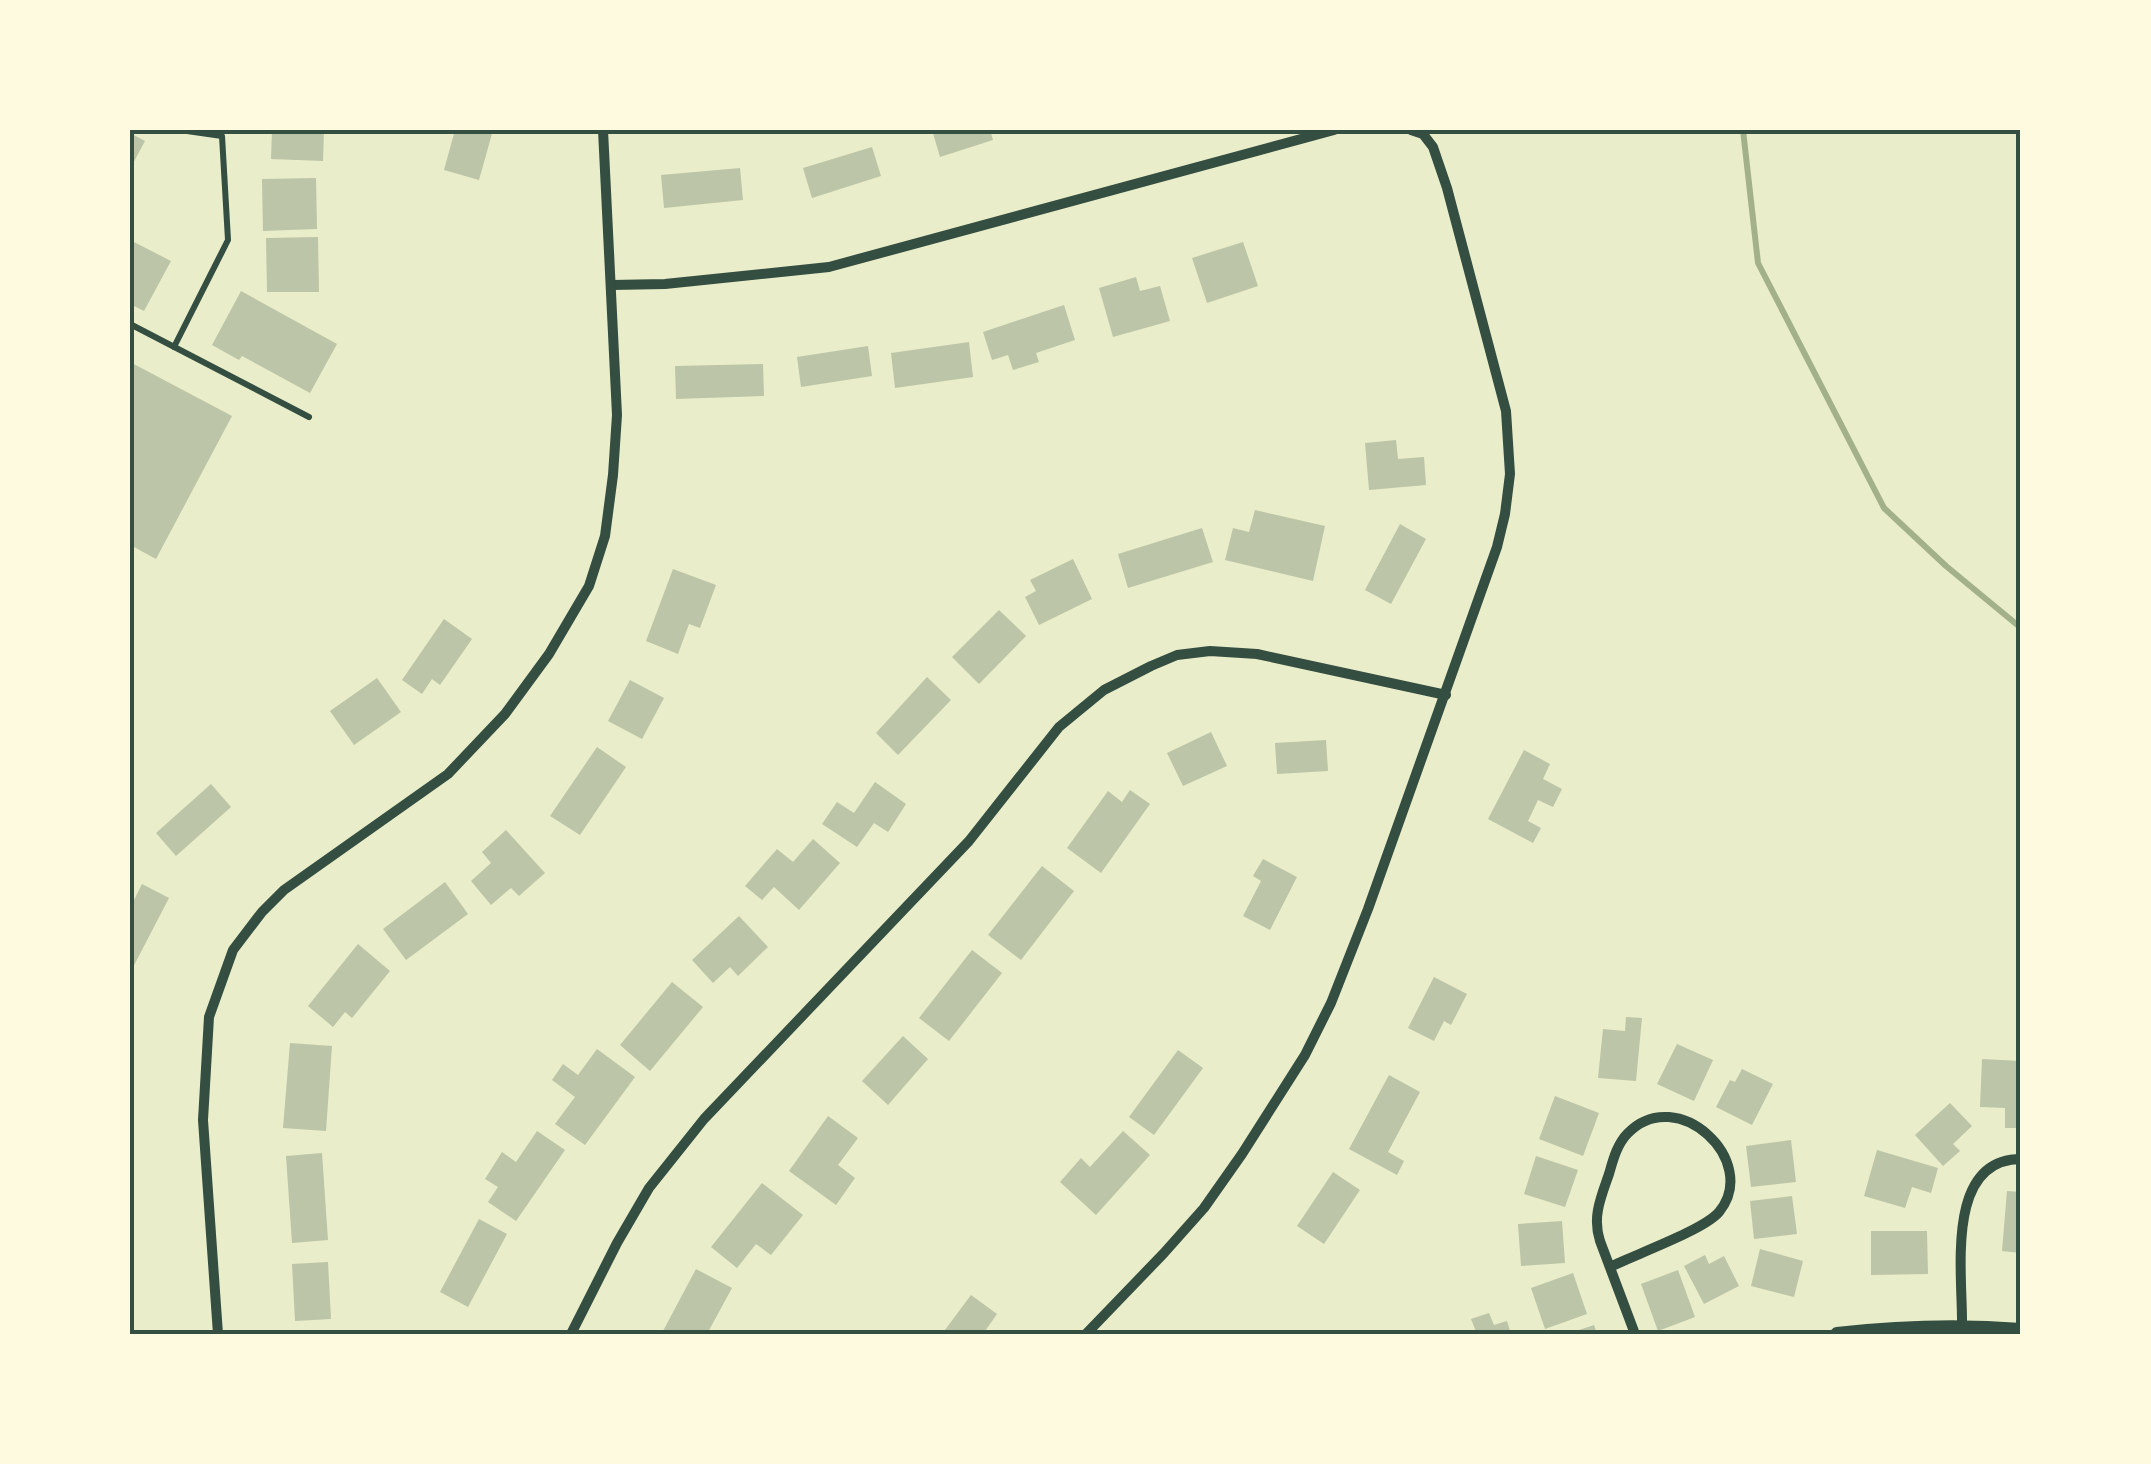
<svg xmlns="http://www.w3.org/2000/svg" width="2151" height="1464" font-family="Ubuntu,sans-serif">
  <rect width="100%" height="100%" fill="#e9edc9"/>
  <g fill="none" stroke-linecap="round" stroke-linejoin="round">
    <path stroke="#a3b18a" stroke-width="6" d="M 1743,130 L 1758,263 L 1884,508 L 1946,566 L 2021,628"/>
  </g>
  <g fill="#bcc5a7">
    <path d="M 272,130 L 324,130 L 323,161 L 271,159 Z"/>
    <path d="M 455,130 L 493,130 L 479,180 L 444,170 Z"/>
    <path d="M 932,130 L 990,130 L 993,140 L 940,157 Z"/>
    <path d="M 130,133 L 145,141 L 130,169 Z"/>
    <path d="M 872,147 L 881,176 L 812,198 L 803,168 Z"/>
    <path d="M 740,168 L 743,200 L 664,208 L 661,175 Z"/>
    <path d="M 316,178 L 317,229 L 263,231 L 262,179 Z"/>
    <path d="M 318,237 L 319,292 L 267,292 L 266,238 Z"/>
    <path d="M 130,240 L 171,261 L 144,311 L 130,304 Z"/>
    <path d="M 1243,242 L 1258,286 L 1207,303 L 1192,258 Z"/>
    <path d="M 1136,277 L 1140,291 L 1160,286 L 1170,321 L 1113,337 L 1099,288 Z"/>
    <path d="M 241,291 L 337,344 L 310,393 L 242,356 L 239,360 L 212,345 Z"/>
    <path d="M 1064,305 L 1075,340 L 1036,353 L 1039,362 L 1013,370 L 1008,355 L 992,360 L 983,332 Z"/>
    <path d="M 969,342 L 973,377 L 895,388 L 891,353 Z"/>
    <path d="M 868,346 L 872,376 L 801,387 L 797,357 Z"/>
    <path d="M 130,362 L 232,416 L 156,559 L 134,547 L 130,555 Z"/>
    <path d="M 763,364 L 764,396 L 676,399 L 675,366 Z"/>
    <path d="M 1396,440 L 1398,459 L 1424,457 L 1426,485 L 1369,490 L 1365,443 Z"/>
    <path d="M 1255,510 L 1325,526 L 1313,581 L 1225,560 L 1233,528 L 1249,532 Z"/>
    <path d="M 1400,524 L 1426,539 L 1391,604 L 1365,590 Z"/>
    <path d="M 1202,528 L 1213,562 L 1128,588 L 1118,554 Z"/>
    <path d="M 1073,559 L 1092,599 L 1039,625 L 1025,597 L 1036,591 L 1030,580 Z"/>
    <path d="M 673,569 L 716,585 L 700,628 L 689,624 L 678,654 L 646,641 Z"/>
    <path d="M 999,610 L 1026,636 L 979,684 L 952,657 Z"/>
    <path d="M 444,619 L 472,639 L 440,685 L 432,679 L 422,694 L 402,680 Z"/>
    <path d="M 927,677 L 951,700 L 898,755 L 876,733 Z"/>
    <path d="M 377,678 L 401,712 L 354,745 L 330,711 Z"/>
    <path d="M 630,680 L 664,698 L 642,739 L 608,721 Z"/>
    <path d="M 1211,732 L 1227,766 L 1183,786 L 1167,753 Z"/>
    <path d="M 1326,740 L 1328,771 L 1277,774 L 1275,743 Z"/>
    <path d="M 597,747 L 626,767 L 580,835 L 550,816 Z"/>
    <path d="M 1524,750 L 1550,764 L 1543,779 L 1562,789 L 1553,807 L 1538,800 L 1528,821 L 1541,828 L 1533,843 L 1488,819 Z"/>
    <path d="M 875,782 L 906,804 L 888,832 L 874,823 L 857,847 L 822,824 L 837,802 L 854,813 Z"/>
    <path d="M 211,784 L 231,807 L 176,856 L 156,833 Z"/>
    <path d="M 1130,790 L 1150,804 L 1101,873 L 1067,848 L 1108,791 L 1122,802 Z"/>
    <path d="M 506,830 L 545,873 L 519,896 L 511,888 L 491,905 L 471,881 L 491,863 L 482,852 Z"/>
    <path d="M 813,839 L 840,863 L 799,910 L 774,887 L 762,900 L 745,886 L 777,849 L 793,862 Z"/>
    <path d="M 1263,859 L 1297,877 L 1270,930 L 1243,916 L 1261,881 L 1253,876 Z"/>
    <path d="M 1042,866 L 1074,891 L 1021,960 L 988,935 Z"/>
    <path d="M 445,882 L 468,914 L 406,960 L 383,929 Z"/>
    <path d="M 142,884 L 169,898 L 130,973 L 130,908 Z"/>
    <path d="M 739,916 L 768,947 L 738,976 L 730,967 L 713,983 L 692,960 Z"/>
    <path d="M 358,944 L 390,971 L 352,1018 L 345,1012 L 333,1027 L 308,1006 Z"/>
    <path d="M 972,950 L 1002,973 L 949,1041 L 919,1018 Z"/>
    <path d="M 1434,977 L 1467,994 L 1451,1025 L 1444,1021 L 1434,1041 L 1408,1028 Z"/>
    <path d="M 672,982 L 703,1007 L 650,1071 L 620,1045 Z"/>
    <path d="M 1626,1017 L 1642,1018 L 1636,1081 L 1598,1078 L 1603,1029 L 1625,1031 Z"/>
    <path d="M 903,1036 L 928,1059 L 888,1105 L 862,1081 Z"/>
    <path d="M 290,1043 L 332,1046 L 326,1131 L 283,1128 Z"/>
    <path d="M 1677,1044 L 1713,1060 L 1694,1101 L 1657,1084 Z"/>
    <path d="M 597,1049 L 635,1077 L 585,1145 L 555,1124 L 575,1097 L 552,1080 L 563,1064 L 578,1075 Z"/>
    <path d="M 1178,1050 L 1203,1068 L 1154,1135 L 1129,1117 Z"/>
    <path d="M 1982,1059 L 2021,1061 L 2021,1128 L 2005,1128 L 2005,1108 L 1980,1107 Z"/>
    <path d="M 1742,1069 L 1773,1084 L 1752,1125 L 1716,1107 L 1730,1080 L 1735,1082 Z"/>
    <path d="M 1389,1075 L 1420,1092 L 1388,1152 L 1404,1161 L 1397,1175 L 1349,1149 Z"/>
    <path d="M 1555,1096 L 1599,1113 L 1583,1156 L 1539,1139 Z"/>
    <path d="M 1950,1103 L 1972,1126 L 1953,1144 L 1960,1151 L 1943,1166 L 1915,1135 Z"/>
    <path d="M 828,1116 L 858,1138 L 838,1165 L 855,1178 L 836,1205 L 789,1171 Z"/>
    <path d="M 537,1131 L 565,1150 L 516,1221 L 488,1202 L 498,1187 L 485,1179 L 502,1152 L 516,1162 Z"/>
    <path d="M 1123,1131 L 1150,1155 L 1096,1215 L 1060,1182 L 1081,1158 L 1090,1167 Z"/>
    <path d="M 1791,1140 L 1796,1182 L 1751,1187 L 1746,1146 Z"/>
    <path d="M 1877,1150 L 1938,1168 L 1931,1193 L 1912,1187 L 1905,1208 L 1864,1196 Z"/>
    <path d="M 322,1153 L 328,1240 L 292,1243 L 286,1156 Z"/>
    <path d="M 1536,1156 L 1578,1170 L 1565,1207 L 1524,1194 Z"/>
    <path d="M 1333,1172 L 1360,1190 L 1324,1244 L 1297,1226 Z"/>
    <path d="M 762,1183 L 803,1215 L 771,1255 L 756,1244 L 737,1268 L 711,1247 Z"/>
    <path d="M 2007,1191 L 2021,1192 L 2021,1253 L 2002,1251 Z"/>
    <path d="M 1792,1196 L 1797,1234 L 1754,1239 L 1750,1201 Z"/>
    <path d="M 479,1219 L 507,1234 L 468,1307 L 440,1292 Z"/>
    <path d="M 1562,1221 L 1565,1263 L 1521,1266 L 1518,1224 Z"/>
    <path d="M 1871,1231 L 1927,1231 L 1928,1274 L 1871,1275 Z"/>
    <path d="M 1760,1249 L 1803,1261 L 1794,1297 L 1751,1286 Z"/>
    <path d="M 1705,1255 L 1709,1264 L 1724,1256 L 1739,1286 L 1704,1304 L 1684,1266 Z"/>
    <path d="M 328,1262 L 331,1319 L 295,1321 L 292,1264 Z"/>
    <path d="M 696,1269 L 732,1288 L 707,1334 L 670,1334 L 663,1331 Z"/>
    <path d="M 1678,1270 L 1695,1317 L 1658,1331 L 1641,1284 Z"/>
    <path d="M 1573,1273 L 1587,1314 L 1545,1329 L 1531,1288 Z"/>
    <path d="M 971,1295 L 997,1314 L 983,1334 L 942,1334 Z"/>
    <path d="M 1489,1313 L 1494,1325 L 1507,1321 L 1511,1334 L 1477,1334 L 1471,1319 Z"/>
    <path d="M 1594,1325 L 1597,1334 L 1570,1334 L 1570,1333 Z"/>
  </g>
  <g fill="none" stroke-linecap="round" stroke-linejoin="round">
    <g stroke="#344e41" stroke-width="6">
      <path d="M 130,324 L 309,417"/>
      <path d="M 174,347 L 228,240 L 222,136 L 180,130"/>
    </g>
    <g stroke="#344e41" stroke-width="10">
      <path d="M 612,285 L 665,284 L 829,267 L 1334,130"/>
      <path d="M 1610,1267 C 1634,1255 1704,1230 1719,1212 C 1761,1161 1677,1083 1628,1133 C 1617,1144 1613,1160 1609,1174 C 1601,1197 1592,1217 1600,1241 L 1635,1334"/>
      <path d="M 1962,1326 C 1963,1275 1944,1159 2021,1159"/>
      <path d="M 218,1334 L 203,1120 L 209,1017 L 233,950 L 262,912 L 284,890 L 448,774 L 505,714 L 549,654 L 589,586 L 605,536 L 613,475 L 617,415 L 603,130"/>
      <path d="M 571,1334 L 617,1243 L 649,1188 L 704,1119 L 969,841 L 1059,727 L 1104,690 L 1151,666 L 1177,655 L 1210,651 L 1257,654 L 1446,695"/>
      <path d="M 1086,1334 L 1164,1253 L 1204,1208 L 1242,1154 L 1305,1055 L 1331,1003 L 1368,909 L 1497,547 L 1505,514 L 1510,474 L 1506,411 L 1447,188 L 1433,147 L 1423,134 L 1411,130"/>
    </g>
    <path stroke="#344e41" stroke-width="14" d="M 1837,1334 C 1899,1327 1959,1325 2021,1330"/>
  </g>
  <rect width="2151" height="1464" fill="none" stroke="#fefae0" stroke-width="265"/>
  <rect x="132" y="132" width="1886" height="1200" fill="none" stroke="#344e41" stroke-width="4"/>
</svg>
